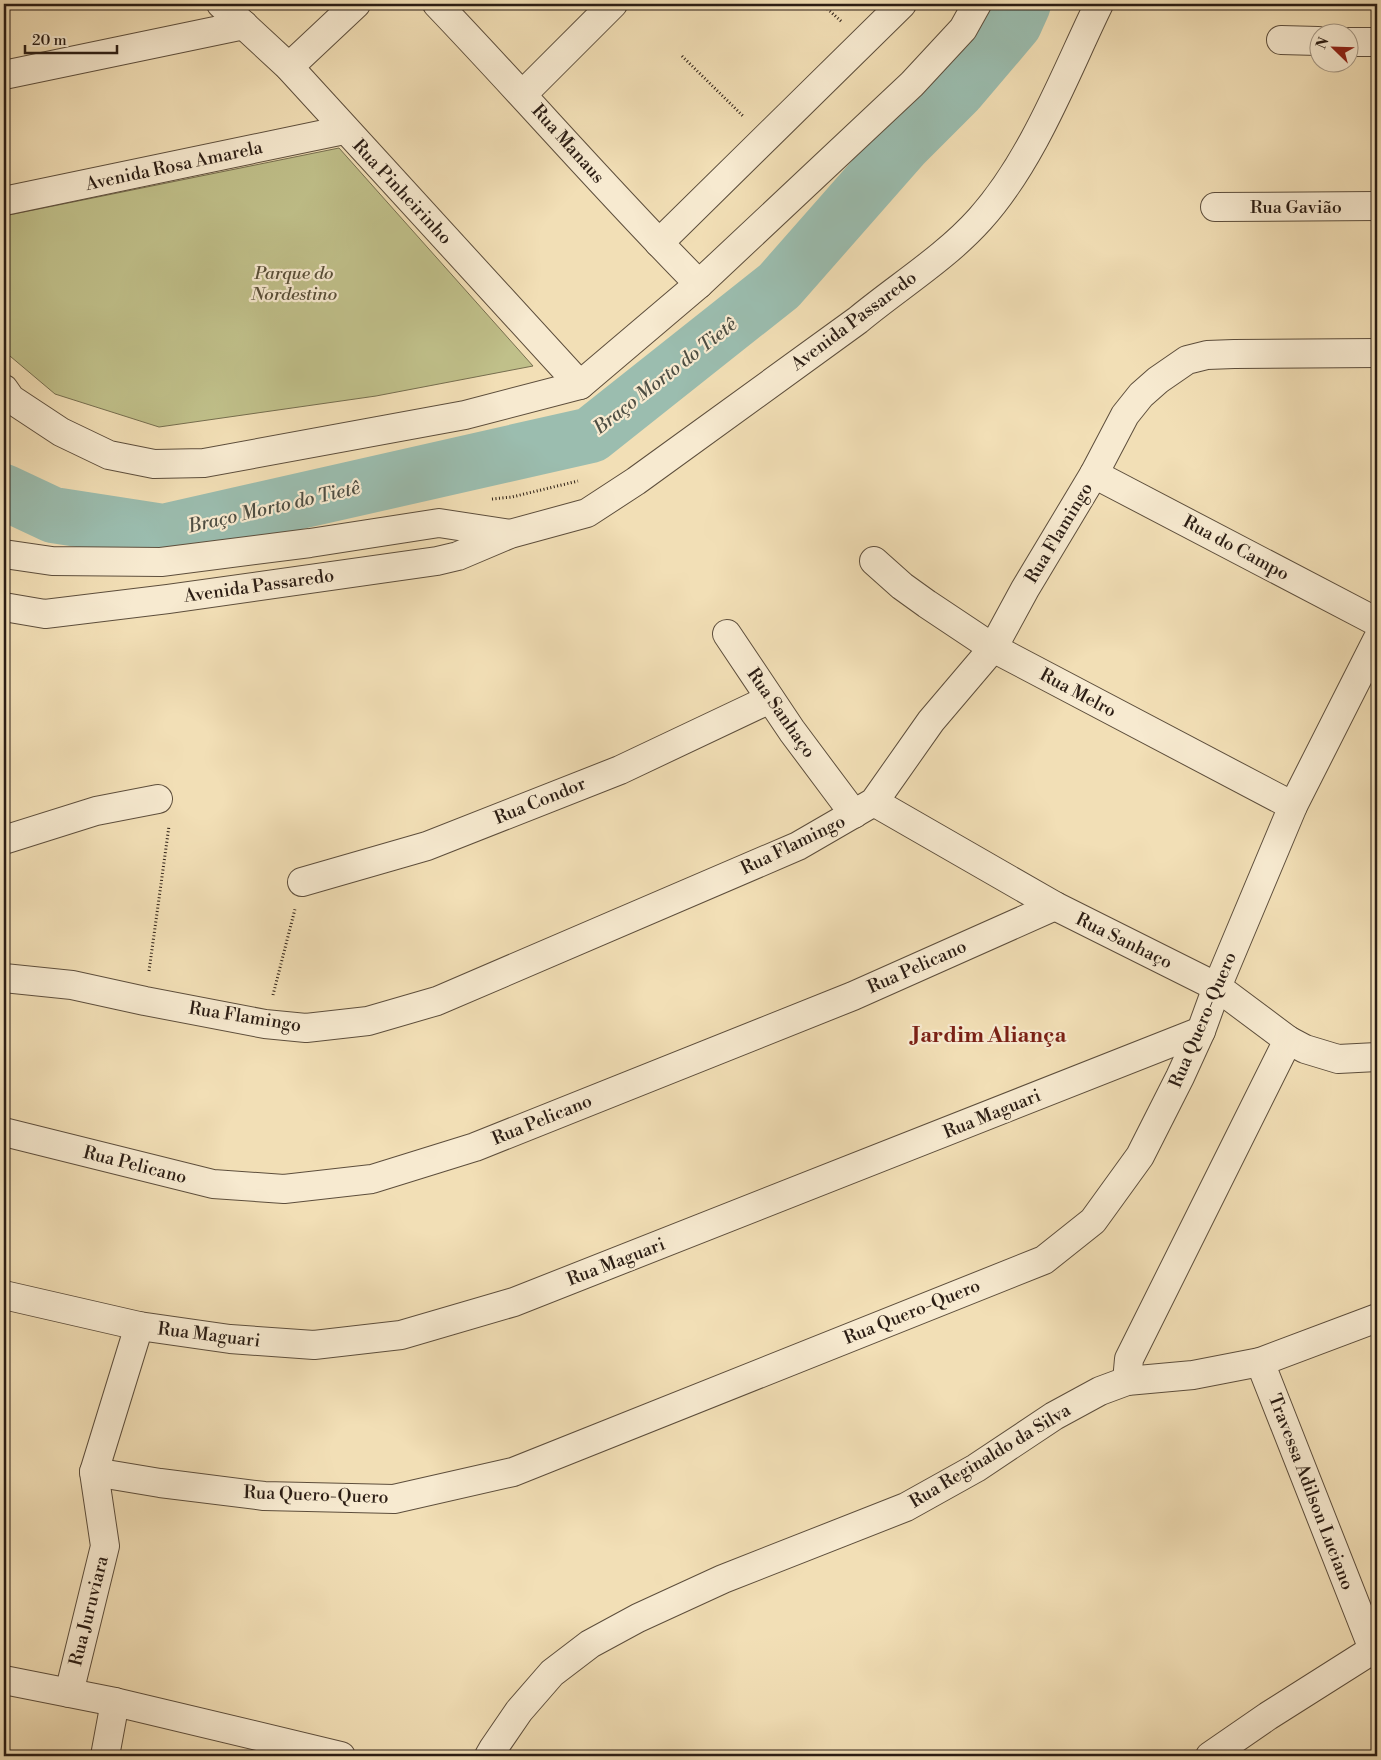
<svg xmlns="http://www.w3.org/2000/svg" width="1381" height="1760" font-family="'Libre Bodoni',serif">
  <rect width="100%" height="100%" fill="#f2dfb6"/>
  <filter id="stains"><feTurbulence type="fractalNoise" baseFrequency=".004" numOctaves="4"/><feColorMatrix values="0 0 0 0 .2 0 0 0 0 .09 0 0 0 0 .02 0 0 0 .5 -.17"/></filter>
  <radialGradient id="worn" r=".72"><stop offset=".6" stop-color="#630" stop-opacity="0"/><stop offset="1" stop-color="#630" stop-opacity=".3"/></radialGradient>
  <path fill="#c0c08a" stroke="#766e4f" d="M 339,148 L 533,366 L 376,396 L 159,427 L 55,394 L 4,351 L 4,216 Z"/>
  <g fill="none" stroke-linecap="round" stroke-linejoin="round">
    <path stroke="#9bbdaf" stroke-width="56" d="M 4,492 L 53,515 L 163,532 L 591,435 L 779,286 L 903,145 L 958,90 L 1014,24 L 1023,4"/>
    <defs>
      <g id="street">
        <path d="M 221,4 L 289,67 L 580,385"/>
        <path d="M 437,4 C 525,96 609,193 699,284"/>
        <path d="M 1281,40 L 1318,41"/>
        <path d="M 1348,42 L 1377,42"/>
        <path d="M 289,67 L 356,4"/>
        <path d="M 4,75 L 244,25"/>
        <path d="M 523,94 L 613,4"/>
        <path d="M 4,201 L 344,130"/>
        <path d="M 1215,207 L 1377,206"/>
        <path d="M 659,243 L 902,4"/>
        <path d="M 4,389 L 11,399 L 61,432 L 109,455 L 154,464 L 204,463 L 465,415 L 580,385 L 699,284 L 912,84 L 963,29 L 977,4"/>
        <path d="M 1094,474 L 1377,622"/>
        <path d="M 4,554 L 52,561 L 161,562 L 310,543 L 439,523 L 510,534"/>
        <path d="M 874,561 L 902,586 L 927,604 L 993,648 L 1293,806"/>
        <path d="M 4,607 L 45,614 L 168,599 L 437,561 L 458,556 L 510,534 L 587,513 L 636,481 L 858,320 C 899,286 945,258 980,219 C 1033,160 1065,74 1099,4"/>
        <path d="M 727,634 L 792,731 L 854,814"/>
        <path d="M 874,802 L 1055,906 L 1217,987 L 1288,1040 L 1305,1049 L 1338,1059 L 1377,1057"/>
        <path d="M 4,840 L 96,811 L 158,799"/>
        <path d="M 302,882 L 427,846 L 620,770 L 770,699"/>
        <path d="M 4,978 L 72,985 L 145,1001 L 265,1024 L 306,1028 L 368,1021 L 437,1001 L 798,846 L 874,802 L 931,721 L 993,648 L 1025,589 L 1094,474 L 1125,415 L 1141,395 L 1158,380 L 1187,360 L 1207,355 L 1234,354 L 1377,353"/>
        <path d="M 4,1132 L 213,1184 L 284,1189 L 372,1179 L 475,1147 L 853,996 L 1055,906"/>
        <path d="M 4,1295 L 139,1326 L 230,1339 L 314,1345 L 401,1335 L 514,1302 L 1201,1031"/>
        <path d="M 1260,1362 L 1373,1649"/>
        <path d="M 1127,1381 L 1129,1359 L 1288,1040"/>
        <path d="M 94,1472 L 160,1483 L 264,1496 L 394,1499 L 513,1472 L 1044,1260 L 1093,1221 L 1140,1156 L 1180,1077 L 1201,1031 L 1217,987 L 1293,806 L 1377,640"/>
        <path d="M 4,1680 L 115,1702 L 341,1756"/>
        <path d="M 69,1693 L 105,1546 L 94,1472 L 139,1326"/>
        <path d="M 105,1756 L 115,1702"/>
        <path d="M 489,1756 L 493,1749 L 519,1711 L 552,1673 L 590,1644 L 638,1618 L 723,1579 L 906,1507 L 976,1468 L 1054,1416 L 1100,1391 L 1127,1381 L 1193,1375 L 1260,1362 L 1377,1318"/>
        <path d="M 1210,1756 L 1268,1716 L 1377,1647"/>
      </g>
    </defs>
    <use href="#street" stroke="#5d4e3c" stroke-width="30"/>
    <g stroke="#2b1d14" stroke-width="3" stroke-dasharray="1 2.5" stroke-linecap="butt">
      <path d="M 822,4 L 842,22"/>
      <path d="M 682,56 L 744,117"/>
      <path d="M 492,499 L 512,497 L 578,481"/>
      <path d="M 149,971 L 169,826"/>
      <path d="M 273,995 L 295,909"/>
    </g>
    <use href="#street" stroke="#f7ead0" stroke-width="28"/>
  </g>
  <g text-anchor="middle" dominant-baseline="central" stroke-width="4.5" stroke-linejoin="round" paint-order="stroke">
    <g font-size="18" fill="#2b1d14" stroke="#f7ead0">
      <text transform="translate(568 144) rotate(48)">Rua Manaus</text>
      <text transform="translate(174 166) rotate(-12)">Avenida Rosa Amarela</text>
      <text transform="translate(402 192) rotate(47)">Rua Pinheirinho</text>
      <text x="1296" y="207">Rua Gavião</text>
      <text transform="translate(854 321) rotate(-37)">Avenida Passaredo</text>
      <text transform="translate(1059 533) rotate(-59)">Rua Flamingo</text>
      <text transform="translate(1236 548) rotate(28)">Rua do Campo</text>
      <text transform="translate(259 586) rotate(-8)">Avenida Passaredo</text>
      <text transform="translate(1078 693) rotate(28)">Rua Melro</text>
      <text transform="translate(781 713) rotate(55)">Rua Sanhaço</text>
      <text transform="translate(540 801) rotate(-22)">Rua Condor</text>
      <text transform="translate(793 845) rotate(-26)">Rua Flamingo</text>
      <text transform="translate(1124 941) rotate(26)">Rua Sanhaço</text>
      <text transform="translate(917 967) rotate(-24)">Rua Pelicano</text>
      <text transform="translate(245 1017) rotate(9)">Rua Flamingo</text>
      <text transform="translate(1203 1020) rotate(-67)">Rua Quero-Quero</text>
      <text transform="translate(992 1114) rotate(-22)">Rua Maguari</text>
      <text transform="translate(542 1120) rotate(-22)">Rua Pelicano</text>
      <text transform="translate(135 1165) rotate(14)">Rua Pelicano</text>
      <text transform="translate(616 1262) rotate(-21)">Rua Maguari</text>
      <text transform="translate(912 1312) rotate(-22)">Rua Quero-Quero</text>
      <text transform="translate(209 1335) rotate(7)">Rua Maguari</text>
      <text transform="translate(990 1456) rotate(-31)">Rua Reginaldo da Silva</text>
      <text transform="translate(1311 1492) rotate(69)">Travessa Adilson Luciano</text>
      <text transform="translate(316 1495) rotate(2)">Rua Quero-Quero</text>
      <text transform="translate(89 1611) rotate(-76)">Rua Juruviara</text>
    </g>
    <g font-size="18" font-style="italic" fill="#584e37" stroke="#f7ead0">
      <text x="294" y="273">Parque do<tspan x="294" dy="21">Nordestino</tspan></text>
    </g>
    <g font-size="19" font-style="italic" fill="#4d4d42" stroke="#f7ead0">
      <text transform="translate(665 376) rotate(-38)">Braço Morto do Tietê</text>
      <text transform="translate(274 507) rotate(-13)">Braço Morto do Tietê</text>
    </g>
    <g font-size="22" font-weight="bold" fill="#7a1f14" stroke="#f7ead0">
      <text x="989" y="1035">Jardim Aliança</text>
    </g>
  </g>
  <rect width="1381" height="1760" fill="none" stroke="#f2dfb6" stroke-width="20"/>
  <rect x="5" y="5" width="1371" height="1750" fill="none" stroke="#2b1d14" stroke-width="2.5"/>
  <rect x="10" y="10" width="1361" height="1740" fill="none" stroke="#2b1d14"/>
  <g transform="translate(1334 48) rotate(293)"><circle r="24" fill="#f7ead0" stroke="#a59885"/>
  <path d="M0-4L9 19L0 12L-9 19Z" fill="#8f2418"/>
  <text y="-8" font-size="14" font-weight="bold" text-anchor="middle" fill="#2b1d14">N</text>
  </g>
  <path d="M25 45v8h92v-8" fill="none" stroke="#2b1d14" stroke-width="2.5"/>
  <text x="32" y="45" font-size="15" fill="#2b1d14" stroke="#f7ead0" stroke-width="4" paint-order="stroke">20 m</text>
  <rect width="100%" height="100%" filter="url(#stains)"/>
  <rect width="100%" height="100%" fill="url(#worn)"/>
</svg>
